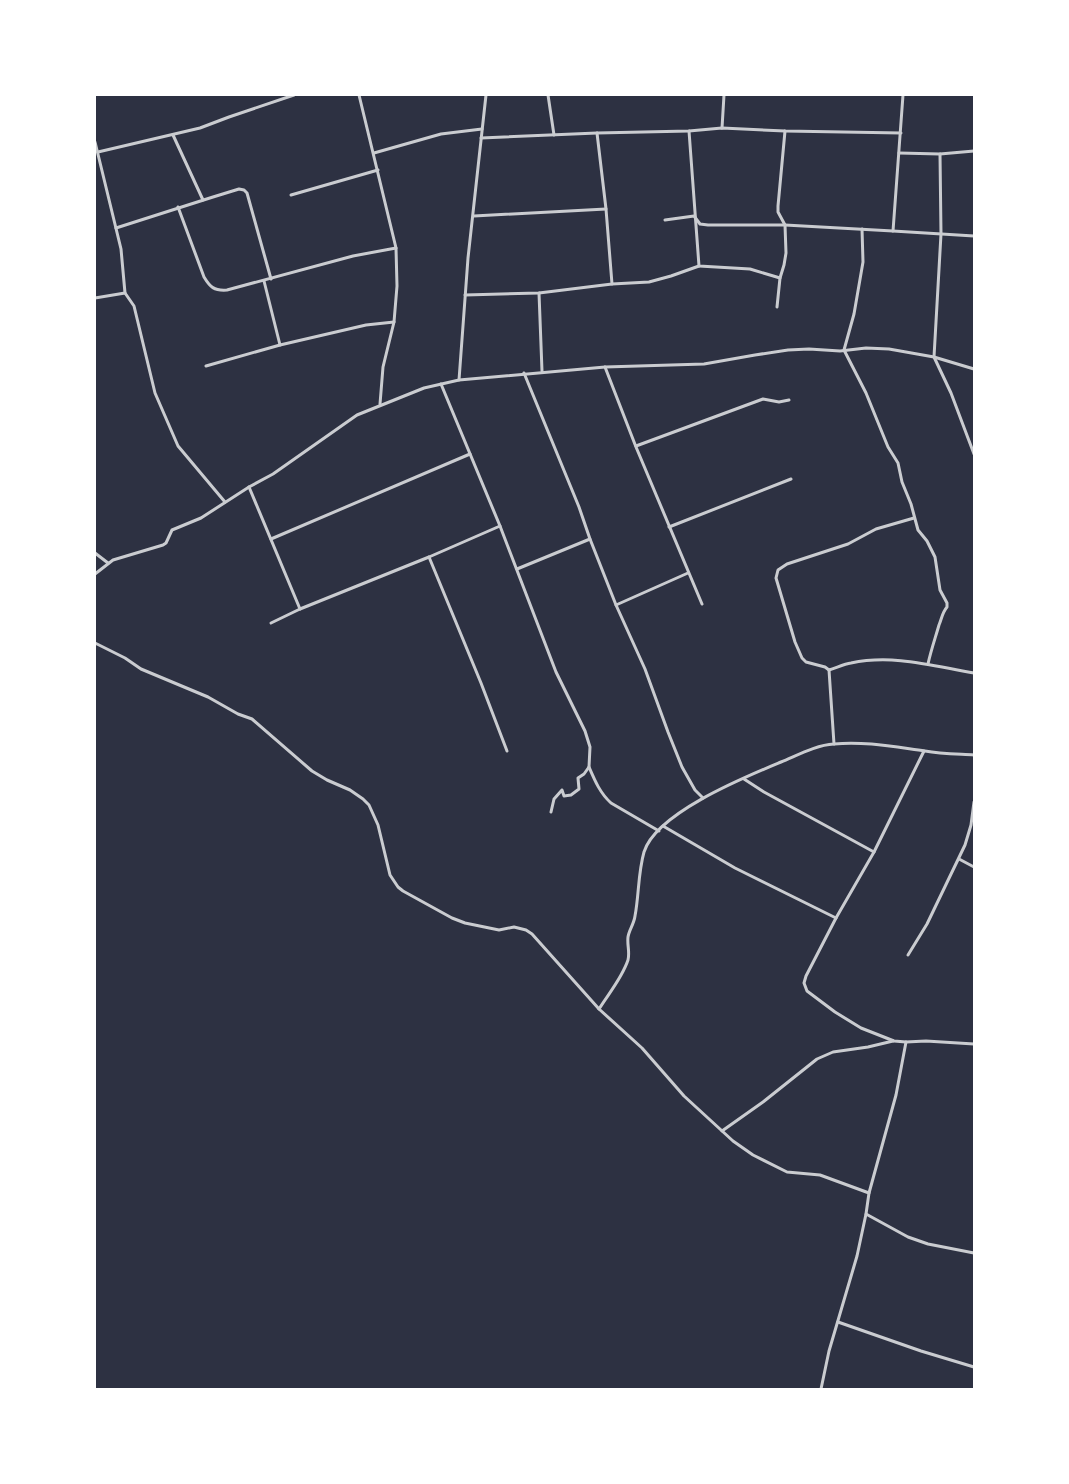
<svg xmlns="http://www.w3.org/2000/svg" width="1069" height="1484" font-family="'Titillium Web',sans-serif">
  <rect width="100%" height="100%" fill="#2d3142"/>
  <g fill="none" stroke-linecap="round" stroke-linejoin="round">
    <g stroke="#caccd0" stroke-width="3">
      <path d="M 359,95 L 396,248 L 397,286 L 394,322 L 383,367 L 380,404"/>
      <path d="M 548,95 L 554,135"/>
      <path d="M 722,128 L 724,95"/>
      <path d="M 689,131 L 699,266 L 750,269 L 780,278"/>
      <path d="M 173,135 L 203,200"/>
      <path d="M 481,138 L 597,133 L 689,131 L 722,128 L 785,131 L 901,133"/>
      <path d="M 95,142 L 121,249 L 125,293 L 134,306 L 155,393 L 178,446 L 225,502"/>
      <path d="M 98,152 L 200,128 L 229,117 L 294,95"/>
      <path d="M 374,153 L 441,134 L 482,129"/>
      <path d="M 899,153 L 940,154 L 974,151"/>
      <path d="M 940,154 L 941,234 L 934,357 L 951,393 L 974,454"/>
      <path d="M 291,195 L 378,170"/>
      <path d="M 178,207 L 204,277 C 210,287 214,291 227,290 L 353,256 L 396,248"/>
      <path d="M 474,216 L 606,209"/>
      <path d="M 665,220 L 694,216 L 700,224 L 708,225 L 785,225 L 893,231 L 974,236"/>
      <path d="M 116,228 L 213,197 L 239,189 L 244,190 L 247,193 L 271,279"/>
      <path d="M 862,229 L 863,262 L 854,314 L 844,350 L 866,393 L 888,447 L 898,463 L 902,482 L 911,504 L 918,530 L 927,541 L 935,557 L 940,590 L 947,603 L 947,607 C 942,613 942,618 939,625 C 935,639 931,650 928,664"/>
      <path d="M 893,231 L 903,95"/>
      <path d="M 264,281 L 280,345"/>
      <path d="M 612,284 L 649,282 L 671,276 L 699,266"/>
      <path d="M 539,293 L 542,371"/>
      <path d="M 465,295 L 539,293 L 612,284 L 606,209 L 597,133"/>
      <path d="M 95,298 L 125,293"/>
      <path d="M 777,307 L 780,278 L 784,265 L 786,253 L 785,225 L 778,212 L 778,206 L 785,131"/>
      <path d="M 206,366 L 280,345 L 366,325 L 394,322"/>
      <path d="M 605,367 L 636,447 L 702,604"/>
      <path d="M 524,373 L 579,507 L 590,539 L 616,605 L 645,669 L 668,732 L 682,767 L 695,790 L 703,798"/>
      <path d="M 459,380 L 468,258 L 486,95"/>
      <path d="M 441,384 L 500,526 L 556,672 L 585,731 L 590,747 L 589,767 L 584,774 L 578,778 L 579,789 L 571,795 L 564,796 L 562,790 L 554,799 L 551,812"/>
      <path d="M 636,446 L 763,399 L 779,402 L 789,400"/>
      <path d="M 249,487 L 300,609"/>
      <path d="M 914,518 L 876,529 L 848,544 L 787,564 L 778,570 L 776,578 L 795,642 L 802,658 L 806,662 L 825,667 L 829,670 C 836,668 844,664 851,663 C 893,654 933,666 974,673"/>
      <path d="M 669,527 L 791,479"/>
      <path d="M 271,539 L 470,454"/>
      <path d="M 95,553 L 108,563"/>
      <path d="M 429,557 L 481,683 L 507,751"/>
      <path d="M 517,569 L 590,539"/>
      <path d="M 95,574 L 113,560 L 163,545 L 166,543 L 172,530 L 201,518 L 249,487 L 273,474 L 357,415 L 424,388 L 459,380 L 605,367 L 704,364 L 755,355 L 788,350 L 809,349 L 840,351 L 866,348 L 889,349 L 934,357 L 974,369"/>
      <path d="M 616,605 L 688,573"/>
      <path d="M 271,623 L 300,609 L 429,557 L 500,526"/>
      <path d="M 95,643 L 125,658 L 141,669 L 208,697 L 238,714 L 252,719 L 312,771 L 327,780 L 350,790 L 363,799 L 369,805 L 378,825 L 390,875 L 398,887 L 403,891 L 452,918 L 465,923 L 499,930 L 514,927 L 526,930 L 532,934 L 599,1009 L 642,1048 L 684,1096 L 733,1141 L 753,1155 L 787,1172 L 820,1175 L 869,1193"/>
      <path d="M 829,670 L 834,744"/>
      <path d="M 924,751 L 874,852 L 836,918 L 806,976 L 804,983 L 807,991 L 835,1012 L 861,1028 L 894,1041 L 906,1042 L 926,1041 L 974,1044"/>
      <path d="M 589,767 C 595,781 600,793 611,803 L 659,831"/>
      <path d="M 744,779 L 764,792 L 874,852"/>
      <path d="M 663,826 L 735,868 L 836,918"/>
      <path d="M 959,859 L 974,867"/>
      <path d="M 908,955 L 927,924 L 965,845 L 971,825 L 974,802"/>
      <path d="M 599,1009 C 609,993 622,978 628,960 C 630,952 627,945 628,937 C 629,930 634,924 635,916 C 639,895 638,873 644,852 C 656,813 745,777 781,762 C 798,755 816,745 834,744 C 864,741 895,747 925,751 C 941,754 958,754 974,755"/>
      <path d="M 722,1131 L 763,1102 L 817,1059 L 833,1052 L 868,1047 L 893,1041"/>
      <path d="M 866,1214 L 908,1237 L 928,1244 L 974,1253"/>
      <path d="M 838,1322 L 921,1351 L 974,1367"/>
      <path d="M 821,1389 L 829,1351 L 857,1256 L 866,1214 L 869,1193 L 896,1095 L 906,1042"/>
    </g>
  </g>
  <rect width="1069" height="1484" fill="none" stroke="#ffffff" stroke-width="192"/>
</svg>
